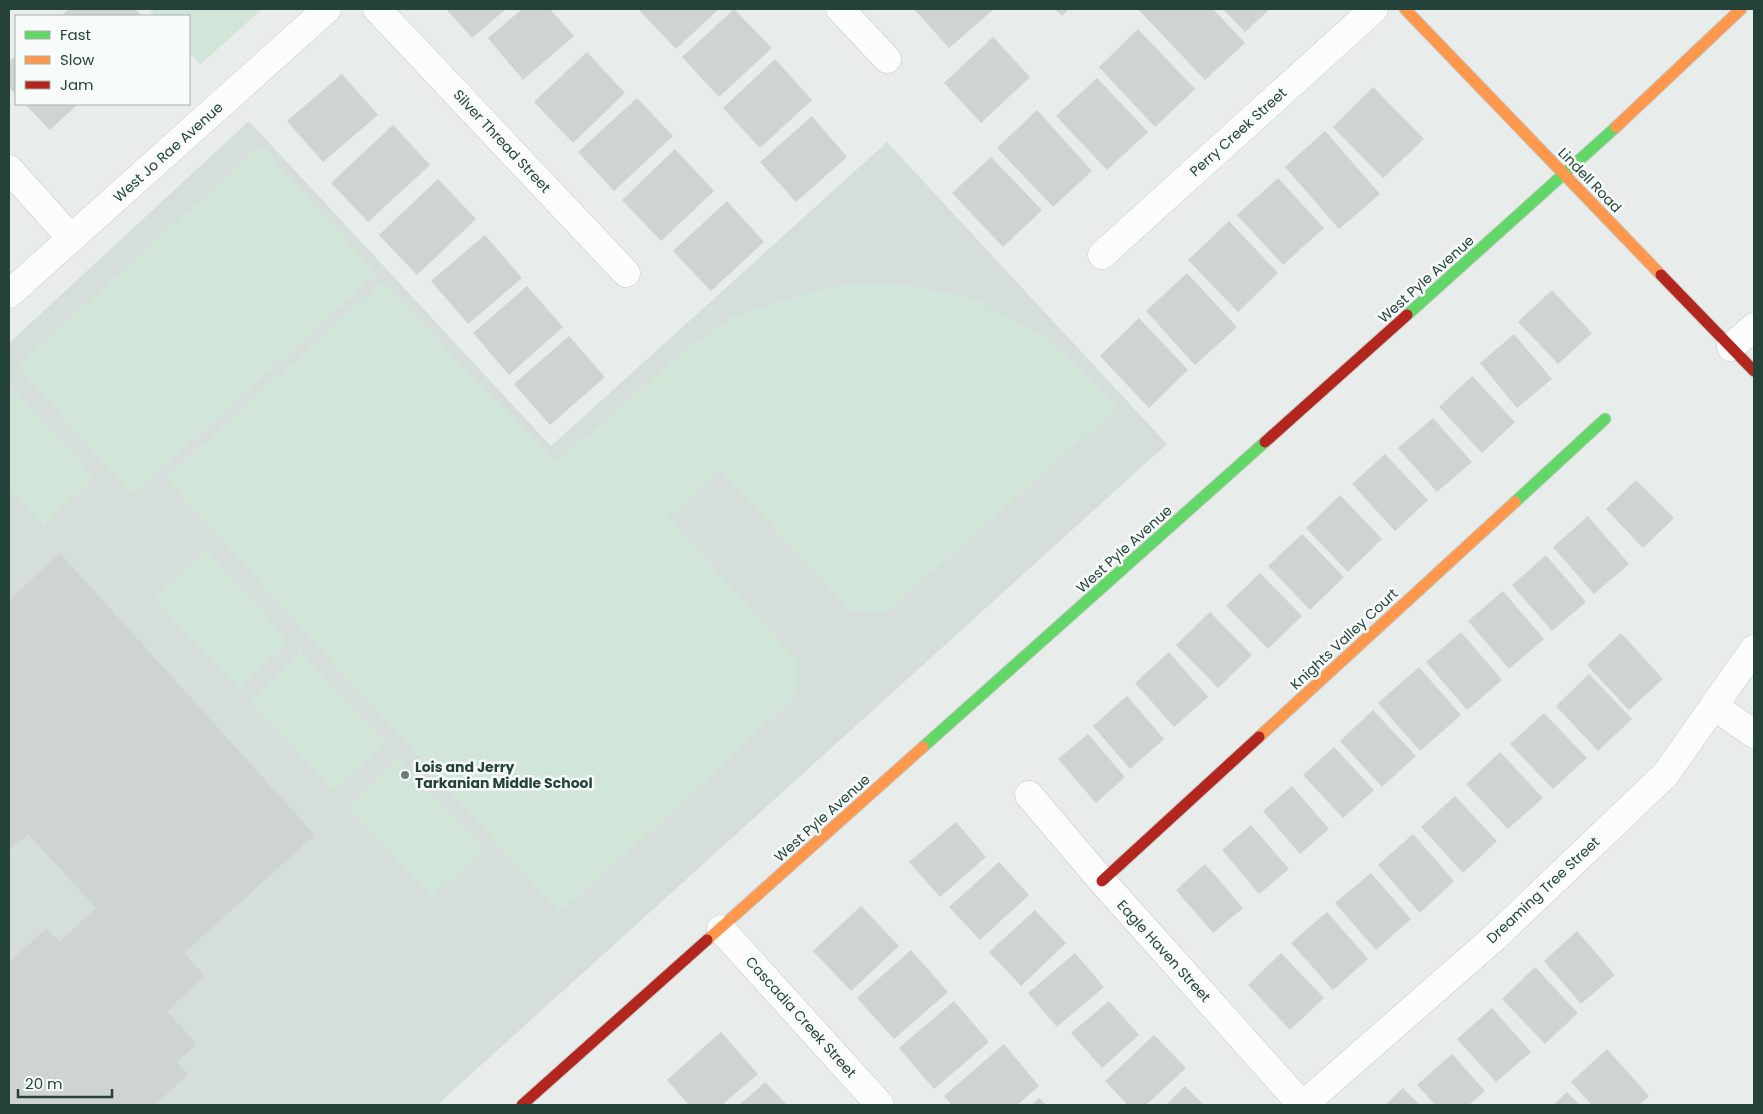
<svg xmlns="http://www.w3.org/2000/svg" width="1763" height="1114" font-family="Poppins,sans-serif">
  <rect width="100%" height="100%" fill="#e8edeb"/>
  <path fill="#d6dedb" d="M 249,121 L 551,446 L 887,142 L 1167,444 L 437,1105 L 9,1105 L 9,343 Z"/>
  <g fill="#d1e6d8">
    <path d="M 148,9 L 262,9 L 200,65 L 189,53 L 189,16 L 155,16 Z"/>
    <path d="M 261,146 L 377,274 L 132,495 L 17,366 Z"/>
    <path d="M 382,282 L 557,463 L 685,350 L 732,317 L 818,290 L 864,283 L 923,287 L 975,299 L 1024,325 L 1061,350 L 1118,407 L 886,612 L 851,611 L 721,471 L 668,517 L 798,662 L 797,694 L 679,806 L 559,912 L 166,478 Z"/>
    <path d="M 11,387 L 94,477 L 43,525 L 9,488 L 9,389 Z"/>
    <path d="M 206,551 L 289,641 L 239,689 L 154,599 Z"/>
    <path d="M 301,653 L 385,743 L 334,791 L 251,701 Z"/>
    <path d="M 399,759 L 483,849 L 432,897 L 348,807 Z"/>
  </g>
  <g fill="#cfd4d2">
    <path d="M 69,9 L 135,9 L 142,16 L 61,16 Z"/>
    <path d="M 446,9 L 506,9 L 472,38 Z"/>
    <path d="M 522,9 L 550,9 L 574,36 L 523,80 L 488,38 Z"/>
    <path d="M 638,9 L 719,9 L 676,49 Z"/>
    <path d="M 734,9 L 772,48 L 719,97 L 682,57 Z"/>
    <path d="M 914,9 L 994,9 L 949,48 Z"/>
    <path d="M 1055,9 L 1069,9 L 1062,16 Z"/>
    <path d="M 1138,9 L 1213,9 L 1245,43 L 1205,80 Z"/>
    <path d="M 1223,9 L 1270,9 L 1245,32 Z"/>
    <path d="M 1138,29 L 1195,89 L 1155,127 L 1099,67 Z"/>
    <path d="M 993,37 L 1030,77 L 981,123 L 944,83 Z"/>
    <path d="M 587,52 L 625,93 L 573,143 L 534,102 Z"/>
    <path d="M 16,55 L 16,95 L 9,87 L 9,62 Z"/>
    <path d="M 775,59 L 812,100 L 760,148 L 723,108 Z"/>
    <path d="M 342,74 L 378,115 L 323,162 L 287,121 Z"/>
    <path d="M 1097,78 L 1148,132 L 1107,170 L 1056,116 Z"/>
    <path d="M 1373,87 L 1424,139 L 1383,178 L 1333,127 Z"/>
    <path d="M 637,98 L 673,136 L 614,191 L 578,152 Z"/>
    <path d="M 25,104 L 78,104 L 50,130 Z"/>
    <path d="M 1037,110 L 1092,171 L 1053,207 L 997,148 Z"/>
    <path d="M 812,116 L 847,157 L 796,202 L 760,162 Z"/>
    <path d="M 393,125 L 430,165 L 368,222 L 331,183 Z"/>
    <path d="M 1325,131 L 1380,194 L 1339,229 L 1285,167 Z"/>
    <path d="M 675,149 L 714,191 L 661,241 L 622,200 Z"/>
    <path d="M 991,157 L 1042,210 L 1003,247 L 952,193 Z"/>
    <path d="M 1278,178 L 1324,228 L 1283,265 L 1237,215 Z"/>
    <path d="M 438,179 L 476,219 L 417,275 L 379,235 Z"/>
    <path d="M 727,201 L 764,242 L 711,291 L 673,251 Z"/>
    <path d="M 1229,221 L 1278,273 L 1238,312 L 1188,260 Z"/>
    <path d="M 485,235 L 522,278 L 468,324 L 431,281 Z"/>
    <path d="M 1187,273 L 1237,327 L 1195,365 L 1146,311 Z"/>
    <path d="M 527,286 L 563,327 L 509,375 L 473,333 Z"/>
    <path d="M 1552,290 L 1592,333 L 1558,364 L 1518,322 Z"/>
    <path d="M 1139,318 L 1188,370 L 1149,408 L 1100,356 Z"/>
    <path d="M 1514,334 L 1552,379 L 1517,408 L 1480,363 Z"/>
    <path d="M 569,336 L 605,377 L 550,425 L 514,384 Z"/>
    <path d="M 1472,376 L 1515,422 L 1482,453 L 1439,407 Z"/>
    <path d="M 1433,418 L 1472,462 L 1437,492 L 1398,448 Z"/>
    <path d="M 1385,454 L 1428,500 L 1395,531 L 1352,484 Z"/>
    <path d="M 1636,480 L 1674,518 L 1643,548 L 1606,509 Z"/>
    <path d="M 1340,495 L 1382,539 L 1348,572 L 1306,528 Z"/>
    <path d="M 1588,516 L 1629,564 L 1594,594 L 1553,547 Z"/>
    <path d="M 1302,534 L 1344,577 L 1310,610 L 1268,566 Z"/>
    <path d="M 60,553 L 315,835 L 184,953 L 205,976 L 167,1011 L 197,1044 L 177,1062 L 188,1075 L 155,1105 L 9,1105 L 9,962 L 47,928 L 59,942 L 96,908 L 28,834 L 9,851 L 9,600 Z"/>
    <path d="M 1546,555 L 1586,602 L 1552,631 L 1512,585 Z"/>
    <path d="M 1260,573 L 1302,616 L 1268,649 L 1226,606 Z"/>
    <path d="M 1503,591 L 1544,639 L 1509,669 L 1468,621 Z"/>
    <path d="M 1210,612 L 1252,655 L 1218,688 L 1176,645 Z"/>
    <path d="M 1461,632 L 1502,680 L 1467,710 L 1426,662 Z"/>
    <path d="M 1621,633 L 1663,679 L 1629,710 L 1587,665 Z"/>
    <path d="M 1169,652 L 1208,697 L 1174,727 L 1135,683 Z"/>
    <path d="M 1419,667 L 1461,715 L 1420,751 L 1378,703 Z"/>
    <path d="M 1589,674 L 1632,719 L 1598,751 L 1556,706 Z"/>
    <path d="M 1127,696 L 1164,739 L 1130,769 L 1093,726 Z"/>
    <path d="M 1373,710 L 1416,756 L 1382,787 L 1340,741 Z"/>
    <path d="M 1544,713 L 1587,758 L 1553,789 L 1510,744 Z"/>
    <path d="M 1088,734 L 1125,777 L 1096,803 L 1058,759 Z"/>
    <path d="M 1334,747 L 1374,790 L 1343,818 L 1303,775 Z"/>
    <path d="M 1500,752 L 1543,798 L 1508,829 L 1466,784 Z"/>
    <path d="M 1292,786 L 1329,829 L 1300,854 L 1263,811 Z"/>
    <path d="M 1455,796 L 1497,841 L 1463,873 L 1421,827 Z"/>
    <path d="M 956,822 L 986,857 L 940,897 L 909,862 Z"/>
    <path d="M 1251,825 L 1289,869 L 1259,894 L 1222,850 Z"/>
    <path d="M 1413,834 L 1454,881 L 1420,913 L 1378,865 Z"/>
    <path d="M 999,862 L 1029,895 L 980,940 L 949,907 Z"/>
    <path d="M 1205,864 L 1243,908 L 1213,933 L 1176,890 Z"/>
    <path d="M 1371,873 L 1411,919 L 1376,950 L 1335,903 Z"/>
    <path d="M 861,906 L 899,946 L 851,991 L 813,951 Z"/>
    <path d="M 1035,910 L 1066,943 L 1021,986 L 989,952 Z"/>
    <path d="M 1327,912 L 1368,959 L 1333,990 L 1291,943 Z"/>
    <path d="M 1577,931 L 1615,975 L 1581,1004 L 1544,961 Z"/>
    <path d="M 911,950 L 948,992 L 894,1039 L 857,998 Z"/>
    <path d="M 1075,953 L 1104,987 L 1057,1027 L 1028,993 Z"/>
    <path d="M 1281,953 L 1324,998 L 1290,1030 L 1248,985 Z"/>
    <path d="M 1535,967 L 1578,1013 L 1545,1044 L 1502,999 Z"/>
    <path d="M 954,1001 L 989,1042 L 934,1089 L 899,1048 Z"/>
    <path d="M 1109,1001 L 1139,1035 L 1102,1068 L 1071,1033 Z"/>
    <path d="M 1492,1008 L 1531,1052 L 1496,1082 L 1457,1039 Z"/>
    <path d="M 721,1032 L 758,1074 L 722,1105 L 689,1105 L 667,1080 Z"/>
    <path d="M 1154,1035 L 1186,1068 L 1146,1105 L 1128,1105 L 1105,1081 Z"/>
    <path d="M 1004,1044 L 1039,1086 L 1017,1105 L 952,1105 L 944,1096 Z"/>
    <path d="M 1607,1049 L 1649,1096 L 1639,1105 L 1592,1105 L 1571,1082 Z"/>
    <path d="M 1452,1054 L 1485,1091 L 1469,1105 L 1435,1105 L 1417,1085 Z"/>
    <path d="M 765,1082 L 787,1105 L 739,1105 Z"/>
    <path d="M 1185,1086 L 1204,1105 L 1166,1105 Z"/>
    <path d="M 1403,1088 L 1420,1105 L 1385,1105 Z"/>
    <path d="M 1567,1092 L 1580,1105 L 1553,1105 Z"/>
    <path d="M 1039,1098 L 1046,1105 L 1031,1105 Z"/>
  </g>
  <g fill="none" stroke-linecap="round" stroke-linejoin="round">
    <defs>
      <g id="street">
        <path d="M 377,9 L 626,273"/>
        <path d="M 840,9 L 887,59"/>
        <path d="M 9,169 L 71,238"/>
        <path d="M 1102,255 L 1374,9"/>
        <path d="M 9,294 L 327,9"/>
        <path d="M 1731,347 L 1754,327"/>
        <path d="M 1714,706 L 1754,734"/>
        <path d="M 1029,795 L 1102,881 L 1302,1105"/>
        <path d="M 721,929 L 880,1105"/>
        <path d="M 1303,1105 L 1495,937 L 1665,775 L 1754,649"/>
      </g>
      <g id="fast">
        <path d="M 1407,315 L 1616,127"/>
        <path d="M 1515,502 L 1605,419"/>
        <path d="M 923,747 L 1265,442"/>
      </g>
      <g id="slow">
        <path d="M 1405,9 L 1661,275"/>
        <path d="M 1616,127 L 1741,9"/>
        <path d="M 1259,737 L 1515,502"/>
        <path d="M 707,940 L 923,747"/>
      </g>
      <g id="jam">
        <path d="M 1661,275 L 1754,371"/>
        <path d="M 1265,442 L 1407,315"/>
        <path d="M 1102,881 L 1259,737"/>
        <path d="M 522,1105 L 707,940"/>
      </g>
    </defs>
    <use href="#street" stroke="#c5cac8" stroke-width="29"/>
    <use href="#fast" stroke="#c3cbc8" stroke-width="13"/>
    <use href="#slow" stroke="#c3cbc8" stroke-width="13"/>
    <use href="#jam" stroke="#c3cbc8" stroke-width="13"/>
    <use href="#street" stroke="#fcfcfc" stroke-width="28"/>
    <use href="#fast" stroke="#63d668" stroke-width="11"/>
    <use href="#slow" stroke="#ff974d" stroke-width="11"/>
    <use href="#jam" stroke="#b3261e" stroke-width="11"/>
  </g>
  <circle fill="#697e78" stroke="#f7fbf9" stroke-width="2" cx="405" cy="775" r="5"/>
  <g text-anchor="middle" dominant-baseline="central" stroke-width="5" stroke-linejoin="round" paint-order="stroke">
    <g font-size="14" fill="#24423a" stroke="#f7fbf9">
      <text transform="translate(1238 132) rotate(-42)">Perry Creek Street</text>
      <text transform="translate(502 141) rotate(47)">Silver Thread Street</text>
      <text transform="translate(168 152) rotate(-42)">West Jo Rae Avenue</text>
      <text transform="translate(1590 180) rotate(46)">Lindell Road</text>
      <text transform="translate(1426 279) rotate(-42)">West Pyle Avenue</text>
      <text transform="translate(1124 549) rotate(-42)">West Pyle Avenue</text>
      <text transform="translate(1344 639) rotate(-43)">Knights Valley Court</text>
      <text transform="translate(822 818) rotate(-42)">West Pyle Avenue</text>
      <text transform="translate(1543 890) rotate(-43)">Dreaming Tree Street</text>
      <text transform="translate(1164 951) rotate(48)">Eagle Haven Street</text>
      <text transform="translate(801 1017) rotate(48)">Cascadia Creek Street</text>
    </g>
    <g font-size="14" font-weight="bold" fill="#24423a" stroke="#f7fbf9" text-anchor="start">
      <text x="415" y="767">Lois and Jerry<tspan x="415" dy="16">Tarkanian Middle School</tspan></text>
    </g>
  </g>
  <rect width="1763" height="1114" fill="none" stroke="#24423a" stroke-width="20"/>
  <rect x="15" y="15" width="175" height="90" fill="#f7fbf9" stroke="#a3b1ad"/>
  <rect x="25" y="31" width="25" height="8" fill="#63d668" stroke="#a3b1ad"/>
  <text x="60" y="40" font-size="15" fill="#24423a">Fast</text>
  <rect x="25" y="56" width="25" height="8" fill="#ff974d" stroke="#a3b1ad"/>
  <text x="60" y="65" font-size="15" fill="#24423a">Slow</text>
  <rect x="25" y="81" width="25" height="8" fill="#b3261e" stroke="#a3b1ad"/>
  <text x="60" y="90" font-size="15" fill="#24423a">Jam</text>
  <path d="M18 1089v8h94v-8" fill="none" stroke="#24423a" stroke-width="2.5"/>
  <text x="25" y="1089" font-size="15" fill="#24423a" stroke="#f7fbf9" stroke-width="4" paint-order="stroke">20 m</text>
</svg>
